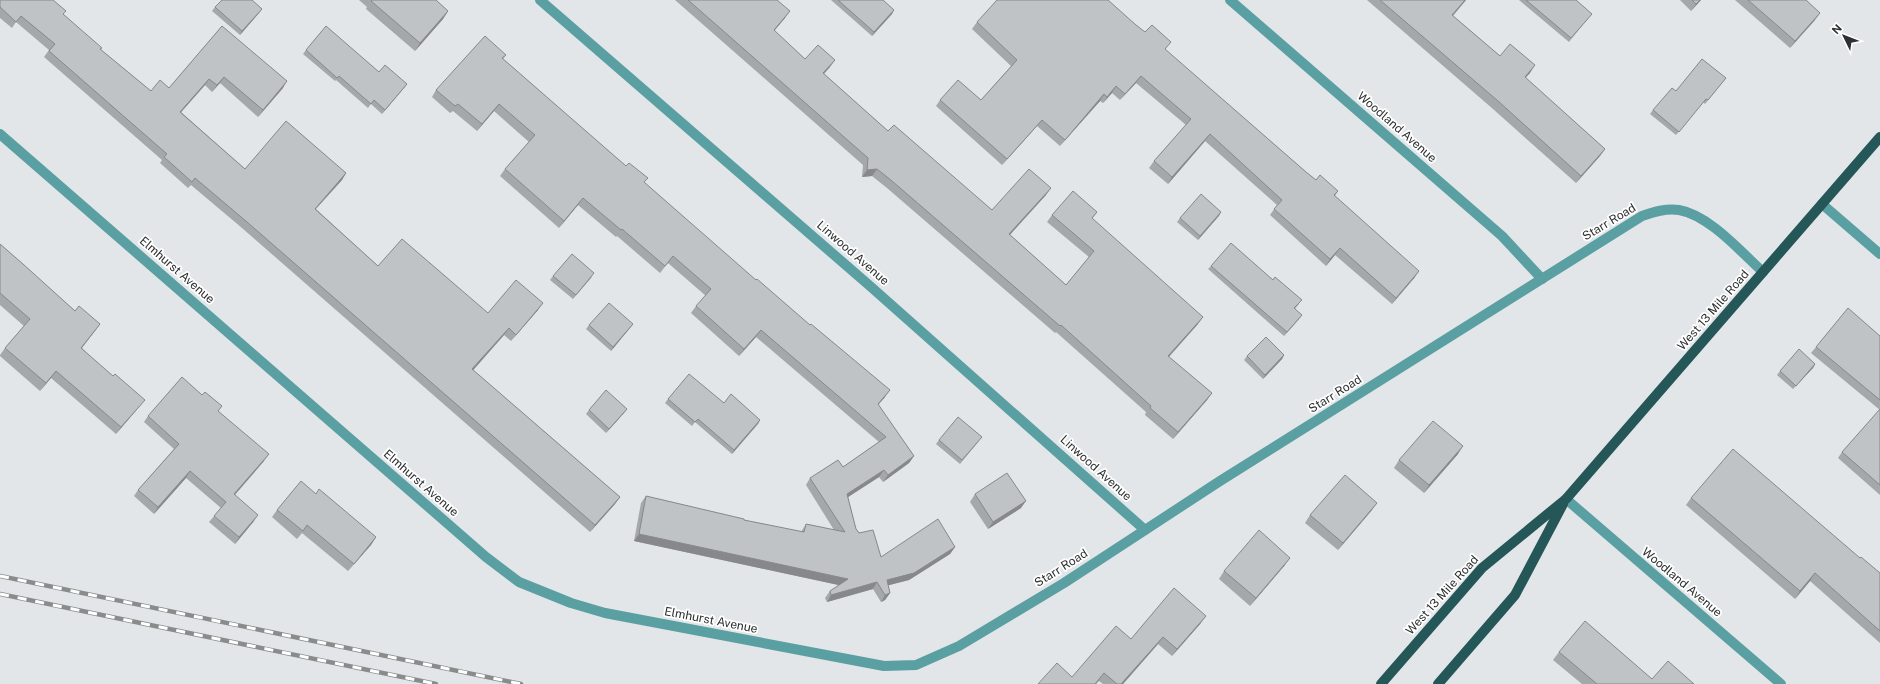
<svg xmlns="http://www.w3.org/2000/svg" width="1880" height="684" font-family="'Public Sans',sans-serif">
  <rect width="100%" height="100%" fill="#e2e6e8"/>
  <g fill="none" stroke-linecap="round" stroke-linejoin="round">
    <g stroke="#5a9fa2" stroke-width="10">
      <path d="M 540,0 L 870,286 L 1145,530"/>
      <path d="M 1230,0 L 1502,236 L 1542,279"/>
      <path d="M 0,134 L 486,557 L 519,582 L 571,603 L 605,613 L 884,666 L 916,665 L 959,646 L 1064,583 L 1220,481 L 1642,216 C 1654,212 1666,208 1679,210 C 1709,215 1741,252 1763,272"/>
      <path d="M 1822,204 L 1880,254"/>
      <path d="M 1566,499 L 1781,684"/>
    </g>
    <g stroke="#255658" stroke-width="10">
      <path d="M 1381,684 L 1482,568 L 1566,499 L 1880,137"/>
      <path d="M 1438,684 L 1515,595 L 1563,504"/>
    </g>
    <defs>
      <g id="rail">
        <path d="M 0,576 L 521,684"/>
        <path d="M 0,594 L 436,684"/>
      </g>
    </defs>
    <use href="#rail" stroke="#898c8d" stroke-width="4.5"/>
    <use href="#rail" stroke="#fff" stroke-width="3" stroke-dasharray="9" stroke-linecap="butt"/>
  </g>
  <g fill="#a5a8aa">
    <path d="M 0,0 L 64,15 L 100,49 L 151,91 L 169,88 L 222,26 L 283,88 L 258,117 L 220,83 L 212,92 L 205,85 L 181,112 L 245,169 L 346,173 L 342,180 L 316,209 L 378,266 L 488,313 L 538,310 L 511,341 L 504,335 L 473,370 L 620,497 L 615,504 L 590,532 L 242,228 L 191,185 L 188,188 L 160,163 L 162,160 L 44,57 L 49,50 L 16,22 L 12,28 L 0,18 Z"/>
    <path d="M 359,0 L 436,0 L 448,11 L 443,19 L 415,51 L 366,9 L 367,7 Z"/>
    <path d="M 675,0 L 777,0 L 785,18 L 774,31 L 805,59 L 830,67 L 824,74 L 888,131 L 992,210 L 1046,195 L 1010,235 L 1066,285 L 1089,257 L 1047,222 L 1052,215 L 1097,212 L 1092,219 L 1198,324 L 1169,357 L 1212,393 L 1207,400 L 1173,439 L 1145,415 L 1146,412 L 1056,332 L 1055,333 L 887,188 L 872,176 L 862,177 L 863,165 Z"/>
    <path d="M 831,0 L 883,0 L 892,14 L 872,36 Z"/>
    <path d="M 1367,0 L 1466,0 L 1453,16 L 1500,56 L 1530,73 L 1525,78 L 1605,149 L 1600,156 L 1576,183 L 1493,109 Z"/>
    <path d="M 1519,0 L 1576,0 L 1589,17 L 1569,42 Z"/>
    <path d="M 1680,0 L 1701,0 L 1691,11 Z"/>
    <path d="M 1735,0 L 1806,0 L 1815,20 L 1790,48 Z"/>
    <path d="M 215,7 L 259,13 L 240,35 L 212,11 Z"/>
    <path d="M 977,22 L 1136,25 L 1165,50 L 1306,172 L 1316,180 L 1338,191 L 1335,196 L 1415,277 L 1392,304 L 1335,255 L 1326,266 L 1270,215 L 1277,205 L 1205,141 L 1168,184 L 1149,168 L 1154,161 L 1186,125 L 1136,83 L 1120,100 L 1112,93 L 1103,103 L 1100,101 L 1060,146 L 1037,126 L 1002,165 L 936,106 L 940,100 L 981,100 L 1011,66 L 972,29 Z"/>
    <path d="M 306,50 L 379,72 L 407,84 L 382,114 L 371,104 L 368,108 L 336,80 L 335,81 L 303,54 Z"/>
    <path d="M 506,55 L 503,59 L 645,183 L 885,397 L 878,405 L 914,456 L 909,463 L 883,482 L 879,477 L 848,497 L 856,529 L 881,557 L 955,547 L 950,554 L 909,580 L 888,585 L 890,593 L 885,600 L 881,602 L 873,589 L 827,602 L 825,598 L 830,591 L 839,585 L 634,541 L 641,503 L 646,496 L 744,520 L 801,532 L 806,524 L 834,530 L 806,485 L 810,478 L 843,467 L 879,442 L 756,337 L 739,356 L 691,313 L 696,306 L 706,296 L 668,263 L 660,273 L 617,236 L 616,237 L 578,205 L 559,228 L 500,176 L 505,169 L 529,142 L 494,111 L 477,131 L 453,111 L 450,113 L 432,97 L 436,90 Z"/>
    <path d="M 1726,78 L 1705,104 L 1703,102 L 1676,135 L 1650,114 L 1653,110 L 1676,91 Z"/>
    <path d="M 1221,212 L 1198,240 L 1177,222 L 1180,218 Z"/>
    <path d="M 0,244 L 75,311 L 100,324 L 82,348 L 139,407 L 116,434 L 51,378 L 40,391 L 0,356 L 0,355 L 5,348 L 24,326 L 0,305 Z"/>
    <path d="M 1211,266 L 1299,304 L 1295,309 L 1299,319 L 1284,336 L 1208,269 Z"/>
    <path d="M 553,276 L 592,277 L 573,299 L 550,280 Z"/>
    <path d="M 633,324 L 611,351 L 586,329 L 589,325 Z"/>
    <path d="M 1880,336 L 1880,495 L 1838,458 L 1842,452 L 1880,410 L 1811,353 L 1816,347 Z"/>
    <path d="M 1284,355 L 1282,359 L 1263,379 L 1244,360 L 1247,356 Z"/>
    <path d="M 1815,364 L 1813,368 L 1793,389 L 1777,375 L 1780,371 Z"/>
    <path d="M 668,399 L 724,403 L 760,420 L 732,454 L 695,422 L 692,426 L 665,403 Z"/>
    <path d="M 589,410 L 624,413 L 606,433 L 586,414 Z"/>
    <path d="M 218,411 L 264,461 L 235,495 L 254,521 L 235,544 L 209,522 L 221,508 L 186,478 L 154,514 L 134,496 L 138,490 L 174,449 L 144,422 L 148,416 Z"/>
    <path d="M 939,440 L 979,441 L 960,464 L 936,444 Z"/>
    <path d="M 1458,454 L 1424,493 L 1394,468 L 1399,460 Z"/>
    <path d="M 316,494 L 376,537 L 371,545 L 348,571 L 302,533 L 297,539 L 272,517 L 277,510 Z"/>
    <path d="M 975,494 L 1021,508 L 988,529 L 970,502 Z"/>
    <path d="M 1691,498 L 1860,558 L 1880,573 L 1880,643 L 1810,581 L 1795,599 L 1686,505 Z"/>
    <path d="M 1372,510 L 1338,550 L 1305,523 L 1310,515 Z"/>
    <path d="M 1285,565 L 1250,606 L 1219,579 L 1224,571 Z"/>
    <path d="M 1201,623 L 1172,656 L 1158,644 L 1123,684 L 1103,684 L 1099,681 L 1096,684 L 1038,684 L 1072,677 L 1131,639 Z"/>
    <path d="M 1559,652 L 1652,679 L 1694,684 L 1582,684 L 1553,660 Z"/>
  </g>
  <g fill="#86888b">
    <path d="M 1465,0 L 1466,0 L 1447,22 L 1452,15 Z"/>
    <path d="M 1700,0 L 1701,0 L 1691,11 L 1696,4 Z"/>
    <path d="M 262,9 L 259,13 L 240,35 L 242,31 Z"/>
    <path d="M 894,10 L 892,14 L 872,36 L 874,32 Z"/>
    <path d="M 448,11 L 443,19 L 415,51 L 420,43 Z"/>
    <path d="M 790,11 L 785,18 L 769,37 L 774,30 Z"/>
    <path d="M 1820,13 L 1815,20 L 1790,48 L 1795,41 Z"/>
    <path d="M 835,60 L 830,67 L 818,80 L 823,73 Z"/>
    <path d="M 1535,65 L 1530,73 L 1520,84 L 1525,77 Z"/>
    <path d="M 1141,76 L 1136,83 L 1120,100 L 1125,94 Z"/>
    <path d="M 224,77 L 220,83 L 212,92 L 217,85 Z"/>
    <path d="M 209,79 L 205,85 L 176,118 L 180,112 Z"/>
    <path d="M 287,81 L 283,88 L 258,117 L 263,110 Z"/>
    <path d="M 407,84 L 404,88 L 382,114 L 385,110 Z"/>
    <path d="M 1116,86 L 1112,93 L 1103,103 L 1107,97 Z"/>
    <path d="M 1104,94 L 1100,101 L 1060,146 L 1065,140 Z"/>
    <path d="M 499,104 L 494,111 L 477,131 L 482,124 Z"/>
    <path d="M 1042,120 L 1037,126 L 1002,165 L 1007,159 Z"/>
    <path d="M 1210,134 L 1205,141 L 1168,184 L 1172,177 Z"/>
    <path d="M 1605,149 L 1600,156 L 1576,183 L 1581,176 Z"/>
    <path d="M 877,169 L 872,176 L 862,177 L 867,170 Z"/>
    <path d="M 346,173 L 342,180 L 310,215 L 315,209 Z"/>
    <path d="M 1051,188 L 1046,195 L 1004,241 L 1009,234 Z"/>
    <path d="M 583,198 L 578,205 L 559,228 L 564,221 Z"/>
    <path d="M 1221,212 L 1219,216 L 1198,240 L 1200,236 Z"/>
    <path d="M 1340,248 L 1335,255 L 1326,266 L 1330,259 Z"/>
    <path d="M 1419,271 L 1415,277 L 1392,304 L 1396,298 Z"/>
    <path d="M 543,303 L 538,310 L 511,341 L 516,335 Z"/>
    <path d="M 1302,315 L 1299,319 L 1284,336 L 1287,332 Z"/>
    <path d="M 1203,317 L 1198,324 L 1163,363 L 1168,356 Z"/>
    <path d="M 100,324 L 95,331 L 76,355 L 81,348 Z"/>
    <path d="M 633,324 L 630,328 L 611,351 L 613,347 Z"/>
    <path d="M 509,328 L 504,335 L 468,376 L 472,369 Z"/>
    <path d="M 761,330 L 756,337 L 739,356 L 744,349 Z"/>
    <path d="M 1284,355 L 1282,359 L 1263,379 L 1265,375 Z"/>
    <path d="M 1815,364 L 1813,368 L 1793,389 L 1796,386 Z"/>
    <path d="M 56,371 L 51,378 L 40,391 L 46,383 Z"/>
    <path d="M 890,390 L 885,397 L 873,411 L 878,404 Z"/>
    <path d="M 1212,393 L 1207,400 L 1173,439 L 1178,432 Z"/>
    <path d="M 145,400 L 139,407 L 116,434 L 121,427 Z"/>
    <path d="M 627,409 L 624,413 L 606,433 L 609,429 Z"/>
    <path d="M 760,420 L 758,424 L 732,454 L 734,450 Z"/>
    <path d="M 1463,446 L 1458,454 L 1424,493 L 1429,485 Z"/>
    <path d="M 269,454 L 264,461 L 230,500 L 234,494 Z"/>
    <path d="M 914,456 L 909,463 L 883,482 L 888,475 Z"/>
    <path d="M 884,470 L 879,477 L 842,501 L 847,494 Z"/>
    <path d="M 190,471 L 186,478 L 154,514 L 158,507 Z"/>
    <path d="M 620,497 L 615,504 L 590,532 L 595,525 Z"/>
    <path d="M 1026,501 L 1021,508 L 988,529 L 993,522 Z"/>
    <path d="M 1377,503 L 1372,510 L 1338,550 L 1343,543 Z"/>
    <path d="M 258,515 L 254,521 L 235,544 L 239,537 Z"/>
    <path d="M 639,534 L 848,579 L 843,586 L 634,541 Z"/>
    <path d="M 376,537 L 371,545 L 348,571 L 354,564 Z"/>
    <path d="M 955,547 L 950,554 L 909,580 L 882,587 L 887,580 Z"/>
    <path d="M 1290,558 L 1285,565 L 1250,606 L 1256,598 Z"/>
    <path d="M 1815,573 L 1810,581 L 1795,599 L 1800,591 Z"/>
    <path d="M 877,582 L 873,589 L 827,602 L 831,595 Z"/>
    <path d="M 890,593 L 885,600 L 881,602 L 885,595 Z"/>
    <path d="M 1206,616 L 1201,623 L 1172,656 L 1177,649 Z"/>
    <path d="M 1163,637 L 1158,644 L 1123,684 L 1121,684 Z"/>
    <path d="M 1104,673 L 1096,684 L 1095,684 Z"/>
  </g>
  <g fill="#c0c3c6" stroke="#86888b">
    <path d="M 0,0 L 53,0 L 66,11 L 63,14 L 102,48 L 100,49 L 151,91 L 160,80 L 169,88 L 222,26 L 287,81 L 263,110 L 224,77 L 217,85 L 209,79 L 180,112 L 245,169 L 286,121 L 346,173 L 315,209 L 378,266 L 402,239 L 488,313 L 516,280 L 543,303 L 516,335 L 509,328 L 472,369 L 620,497 L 595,525 L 247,222 L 195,178 L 192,182 L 164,157 L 167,154 L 49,51 L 55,44 L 21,16 L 16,22 L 0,7 Z"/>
    <path d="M 222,0 L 252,0 L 262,9 L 242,31 L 215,7 Z"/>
    <path d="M 372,0 L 436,0 L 448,11 L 420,43 L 371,1 Z"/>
    <path d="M 688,0 L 777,0 L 790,11 L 774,30 L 805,59 L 818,45 L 835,60 L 823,73 L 888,131 L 894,125 L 992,210 L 1029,169 L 1051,188 L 1009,234 L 1066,285 L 1094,251 L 1052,215 L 1073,191 L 1097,212 L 1092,218 L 1203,317 L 1168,356 L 1212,393 L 1178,432 L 1150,408 L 1151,406 L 1061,325 L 1060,326 L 892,181 L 877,169 L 867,170 L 868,158 Z"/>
    <path d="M 838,0 L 883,0 L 894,10 L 874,32 Z"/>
    <path d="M 997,0 L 1108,0 L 1136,25 L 1145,32 L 1152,25 L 1171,42 L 1165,49 L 1306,172 L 1316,180 L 1320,175 L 1338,191 L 1334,195 L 1419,271 L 1396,298 L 1340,248 L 1330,259 L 1274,209 L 1282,200 L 1210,134 L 1172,177 L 1154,161 L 1191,119 L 1141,76 L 1125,94 L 1116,86 L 1107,97 L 1104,94 L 1065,140 L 1042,120 L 1007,159 L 940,100 L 958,80 L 981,100 L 1017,60 L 977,22 Z"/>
    <path d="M 1380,0 L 1465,0 L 1452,15 L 1500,56 L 1510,44 L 1535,65 L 1525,77 L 1605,149 L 1581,176 L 1498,101 Z"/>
    <path d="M 1526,0 L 1576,0 L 1592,14 L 1571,38 Z"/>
    <path d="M 1692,0 L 1700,0 L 1696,4 Z"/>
    <path d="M 1748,0 L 1806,0 L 1820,13 L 1795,41 Z"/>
    <path d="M 326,26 L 379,72 L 385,65 L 407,84 L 385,110 L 374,100 L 371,104 L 339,76 L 337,78 L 306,50 Z"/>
    <path d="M 485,36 L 506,55 L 502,58 L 626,166 L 629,163 L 648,178 L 644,182 L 756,280 L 757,279 L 810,325 L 811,324 L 890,390 L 878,404 L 914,456 L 888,475 L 884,470 L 847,494 L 856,529 L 859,533 L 873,530 L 881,557 L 938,519 L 955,547 L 914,573 L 887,580 L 890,593 L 885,595 L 877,582 L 831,595 L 830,591 L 848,579 L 639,534 L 646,496 L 744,519 L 744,520 L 804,532 L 806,524 L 845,532 L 810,478 L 838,460 L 843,467 L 886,437 L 761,330 L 744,349 L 696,306 L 711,289 L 673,256 L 665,266 L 622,229 L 621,230 L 583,198 L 564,221 L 505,169 L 535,135 L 499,104 L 482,124 L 458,104 L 455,106 L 436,90 Z"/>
    <path d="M 1702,59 L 1726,78 L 1708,100 L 1706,99 L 1679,132 L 1653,110 L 1672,88 L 1676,91 Z"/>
    <path d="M 1201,194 L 1221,212 L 1200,236 L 1180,218 Z"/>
    <path d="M 1231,243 L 1273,280 L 1275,277 L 1302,300 L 1294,308 L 1302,315 L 1287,332 L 1211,266 Z"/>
    <path d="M 0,244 L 23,264 L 75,311 L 79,306 L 100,324 L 81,348 L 113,376 L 115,374 L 145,400 L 121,427 L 56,371 L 46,383 L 5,348 L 30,319 L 0,293 Z"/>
    <path d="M 572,254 L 594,273 L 576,295 L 553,276 Z"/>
    <path d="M 609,303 L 633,324 L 613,347 L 589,325 Z"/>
    <path d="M 1848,308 L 1880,336 L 1880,400 L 1816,347 Z"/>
    <path d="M 1266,337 L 1284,355 L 1265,375 L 1247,356 Z"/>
    <path d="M 1799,349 L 1815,364 L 1796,386 L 1780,371 Z"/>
    <path d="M 689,374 L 724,403 L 731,394 L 760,420 L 734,450 L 698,419 L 695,422 L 668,399 Z"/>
    <path d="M 182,377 L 202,395 L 205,392 L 222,406 L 218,411 L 269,454 L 234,494 L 258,515 L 239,537 L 214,516 L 226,502 L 190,471 L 158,507 L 138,490 L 179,444 L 148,416 Z"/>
    <path d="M 606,390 L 627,409 L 609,429 L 589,410 Z"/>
    <path d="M 1880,409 L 1880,485 L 1842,452 Z"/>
    <path d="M 958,417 L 982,437 L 962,460 L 939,440 Z"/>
    <path d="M 1433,421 L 1463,446 L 1429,485 L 1399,460 Z"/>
    <path d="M 1733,449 L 1860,558 L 1861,557 L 1880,573 L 1880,631 L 1815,573 L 1800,591 L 1691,498 Z"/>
    <path d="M 1007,473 L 1026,501 L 993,522 L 975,494 Z"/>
    <path d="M 1345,475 L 1377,503 L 1343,543 L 1310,515 Z"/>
    <path d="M 301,481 L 316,494 L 319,489 L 376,537 L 354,564 L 307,525 L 303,531 L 277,510 Z"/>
    <path d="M 1259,530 L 1290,558 L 1256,598 L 1224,571 Z"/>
    <path d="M 1174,588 L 1206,616 L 1177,649 L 1163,637 L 1121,684 L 1117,684 L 1104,673 L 1095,684 L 1038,684 L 1057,663 L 1072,677 L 1116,626 L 1131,639 Z"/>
    <path d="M 1585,621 L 1652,679 L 1668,661 L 1694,684 L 1597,684 L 1559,652 Z"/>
  </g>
  <g text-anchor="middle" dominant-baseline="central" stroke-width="3.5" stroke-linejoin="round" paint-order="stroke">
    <g font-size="12" fill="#2d2f30" stroke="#fff">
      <text transform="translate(1397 127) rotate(41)">Woodland Avenue</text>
      <text transform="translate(1609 222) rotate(-31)">Starr Road</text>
      <text transform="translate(853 253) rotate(41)">Linwood Avenue</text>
      <text transform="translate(177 270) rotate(41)">Elmhurst Avenue</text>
      <text transform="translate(1713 310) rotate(-49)">West 13 Mile Road</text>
      <text transform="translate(1335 394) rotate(-32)">Starr Road</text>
      <text transform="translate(1096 468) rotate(42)">Linwood Avenue</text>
      <text transform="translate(421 483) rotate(41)">Elmhurst Avenue</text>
      <text transform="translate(1061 568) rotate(-32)">Starr Road</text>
      <text transform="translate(1682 582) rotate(40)">Woodland Avenue</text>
      <text transform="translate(1442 595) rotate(-48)">West 13 Mile Road</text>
      <text transform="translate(711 620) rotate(11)">Elmhurst Avenue</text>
    </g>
  </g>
  <g transform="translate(1844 36) rotate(313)" stroke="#ffffff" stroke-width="3" paint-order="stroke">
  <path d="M0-3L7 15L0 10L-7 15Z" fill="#2d2f30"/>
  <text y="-6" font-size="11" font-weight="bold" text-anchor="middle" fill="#2d2f30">N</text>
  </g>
</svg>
